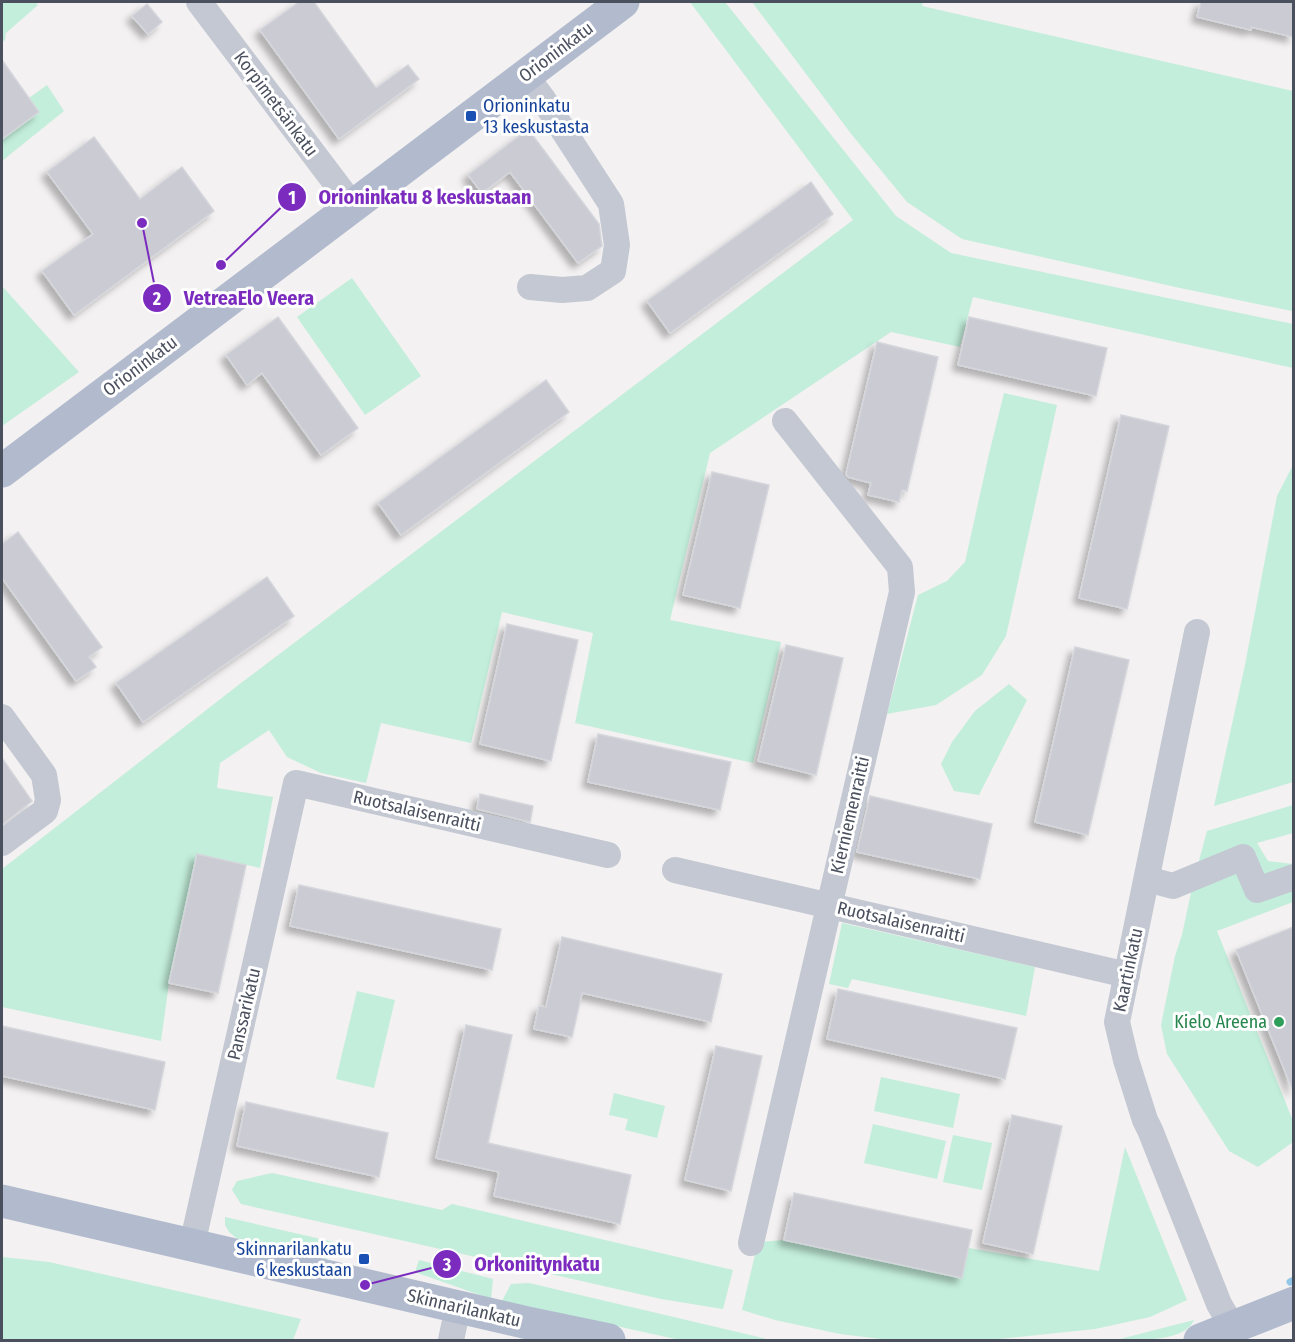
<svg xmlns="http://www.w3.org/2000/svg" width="1295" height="1342" font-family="'Fira Sans Condensed',sans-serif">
  <defs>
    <filter id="shadow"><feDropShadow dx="-5.5" dy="5.5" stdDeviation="3" flood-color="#0004"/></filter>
  </defs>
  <rect width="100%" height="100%" fill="#f3f1f1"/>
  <g fill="#c3eedb">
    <path d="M 2,2 L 35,2 L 38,5 L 6,33 L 5,40 L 2,42 Z"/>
    <path d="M 690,2 L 725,2 L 896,216 L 951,253 L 1293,324 L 1293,368 L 973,297 L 960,347 L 891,332 L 710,453 L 670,620 L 781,642 L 753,763 L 575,723 L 593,633 L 502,612 L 471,743 L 381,723 L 366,783 L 321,773 L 287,757 L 269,730 L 220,763 L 217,788 L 273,797 L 260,868 L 198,854 L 169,983 L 161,1041 L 2,1007 L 2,869 L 241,683 L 853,220 Z"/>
    <path d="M 752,2 L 923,2 L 922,6 L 1293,91 L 1294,302 L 1292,311 L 1180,288 L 962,239 L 907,202 L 852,135 Z"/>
    <path d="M 47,85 L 64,111 L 2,161 L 2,139 L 39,112 L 29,98 Z"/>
    <path d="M 352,278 L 421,376 L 365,415 L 297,317 Z"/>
    <path d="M 2,286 L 79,372 L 2,426 Z"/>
    <path d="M 1004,393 L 1057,405 L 1006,636 L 982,675 L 936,705 L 887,714 L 918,595 L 947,581 L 965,562 L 989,454 Z"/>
    <path d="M 1293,465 L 1293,782 L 1214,806 L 1245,665 L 1277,496 Z"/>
    <path d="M 1009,684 L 1027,700 L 979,795 L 954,791 L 941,764 L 952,742 L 975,711 Z"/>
    <path d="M 1293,805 L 1293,833 L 1257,843 L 1268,861 L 1293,864 L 1293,902 L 1217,931 L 1293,1121 L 1293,1142 L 1258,1167 L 1229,1151 L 1167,1054 L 1161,1025 L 1175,956 L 1182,935 L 1193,883 L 1207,831 Z"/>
    <path d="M 842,923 L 1035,967 L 1026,1016 L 852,979 L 848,988 L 829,984 Z"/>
    <path d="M 357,991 L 395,1000 L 374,1088 L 336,1079 Z"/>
    <path d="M 881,1077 L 960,1094 L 953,1128 L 874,1111 Z"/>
    <path d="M 614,1093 L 665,1106 L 657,1138 L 625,1130 L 628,1119 L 609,1115 Z"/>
    <path d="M 873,1124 L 946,1141 L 937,1179 L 864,1163 Z"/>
    <path d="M 953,1135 L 992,1143 L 982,1190 L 943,1182 Z"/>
    <path d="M 1125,1147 L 1187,1300 L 1150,1317 L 1095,1329 L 990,1340 L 889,1340 L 840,1334 L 775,1320 L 742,1310 L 758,1242 L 784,1240 L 962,1278 L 969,1248 L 1099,1271 Z"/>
    <path d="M 272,1173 L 442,1210 L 452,1204 L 733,1270 L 723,1309 L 661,1299 L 241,1204 L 232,1190 L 237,1181 Z"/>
    <path d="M 225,1217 L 347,1245 L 345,1254 L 325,1259 L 240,1241 L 229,1232 L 225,1225 Z"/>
    <path d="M 2,1257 L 49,1262 L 301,1319 L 293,1340 L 2,1340 Z"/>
    <path d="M 419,1260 L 493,1279 L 491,1299 L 415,1272 Z"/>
    <path d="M 529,1283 L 771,1340 L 680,1340 L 502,1301 L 511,1284 Z"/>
    <path d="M 1194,1320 C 1185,1342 1138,1340 1116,1340 Z"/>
  </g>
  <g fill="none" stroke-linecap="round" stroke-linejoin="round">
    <path stroke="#92c6e8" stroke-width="7" d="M 1290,1282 L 1294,1280"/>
  </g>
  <g fill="#cbccd3" stroke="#d5d6dc" stroke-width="1.5" filter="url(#shadow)">
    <path d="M 299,2 L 314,2 L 376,88 L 408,65 L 419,79 L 339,139 L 260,30 Z"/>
    <path d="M 1201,2 L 1293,2 L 1293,37 L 1251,27 L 1251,30 L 1197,17 Z"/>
    <path d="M 147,4 L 162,22 L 148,34 L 132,16 Z"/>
    <path d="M 2,60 L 39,112 L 2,139 Z"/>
    <path d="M 528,129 L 599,224 L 602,246 L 578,263 L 510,172 L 482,193 L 468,175 Z"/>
    <path d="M 94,137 L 140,199 L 182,167 L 214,211 L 74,315 L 42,271 L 93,234 L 47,172 Z"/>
    <path d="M 811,182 L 833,214 L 670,333 L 647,301 Z"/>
    <path d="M 278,317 L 358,428 L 321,455 L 262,373 L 247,385 L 226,355 Z"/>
    <path d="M 969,317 L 1107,348 L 1096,396 L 958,365 Z"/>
    <path d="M 877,342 L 938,357 L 907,491 L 902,490 L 899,502 L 868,495 L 871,483 L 848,477 L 846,474 Z"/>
    <path d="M 546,380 L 569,412 L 401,535 L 378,503 Z"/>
    <path d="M 1121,415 L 1169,426 L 1127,609 L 1079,598 Z"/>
    <path d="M 712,472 L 769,485 L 740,608 L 683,595 Z"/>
    <path d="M 18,532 L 102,647 L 89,657 L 96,667 L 76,681 L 2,578 L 2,544 Z"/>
    <path d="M 267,577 L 294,616 L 143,722 L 116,683 Z"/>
    <path d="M 507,624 L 578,640 L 551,761 L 480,744 Z"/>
    <path d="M 786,645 L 843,658 L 816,775 L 758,761 Z"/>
    <path d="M 1075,647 L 1129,660 L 1088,835 L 1035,822 Z"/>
    <path d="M 598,734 L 731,762 L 720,810 L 588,782 Z"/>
    <path d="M 2,758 L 32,801 L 2,825 Z"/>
    <path d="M 480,794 L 533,806 L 530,822 L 477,809 Z"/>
    <path d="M 870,796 L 992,824 L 980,879 L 857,852 Z"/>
    <path d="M 197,854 L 246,865 L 218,993 L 169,983 Z"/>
    <path d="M 299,885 L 501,929 L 492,970 L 290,926 Z"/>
    <path d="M 1293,927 L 1293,1091 L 1236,950 Z"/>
    <path d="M 562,937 L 722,974 L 711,1022 L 582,993 L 572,1037 L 534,1029 L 539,1006 L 546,1007 Z"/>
    <path d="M 838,989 L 1017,1028 L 1005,1079 L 827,1039 Z"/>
    <path d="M 466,1025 L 512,1035 L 488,1143 L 631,1175 L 620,1224 L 494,1196 L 499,1172 L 436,1158 Z"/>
    <path d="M 2,1026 L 165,1062 L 155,1110 L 2,1076 Z"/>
    <path d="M 716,1046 L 762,1056 L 731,1191 L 685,1180 Z"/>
    <path d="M 246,1102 L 388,1133 L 379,1177 L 237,1146 Z"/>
    <path d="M 1012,1115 L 1062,1126 L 1033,1254 L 983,1243 Z"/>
    <path d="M 794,1193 L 972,1230 L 962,1278 L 784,1240 Z"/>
  </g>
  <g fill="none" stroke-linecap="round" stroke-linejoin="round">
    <g stroke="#c3c8d2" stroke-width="26">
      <path d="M 199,2 L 353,206"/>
      <path d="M 525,75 L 543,99 L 611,204 L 617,245 L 613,271 L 587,288 L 562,290 L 530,287"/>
      <path d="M 1197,632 L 1117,1022 L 1126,1060 L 1145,1120 L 1150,1130 L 1219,1304 L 1233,1328"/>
      <path d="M 2,717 L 44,775 L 48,800 L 45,811 L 2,843"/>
      <path d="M 675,870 L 1127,975"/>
      <path d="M 1147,879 L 1173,886 L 1243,857 L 1257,890 L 1294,877"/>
      <path d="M 751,1243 L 902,592 L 900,567 L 785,421"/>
      <path d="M 192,1245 L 296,783 L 608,855"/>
      <path d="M 451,1340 L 458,1307"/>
    </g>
    <g stroke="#b2bbce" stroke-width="33">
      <path d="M 2,471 L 623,2"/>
      <path d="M 2,1201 L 528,1323 L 609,1340"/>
      <path d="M 1200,1340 L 1294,1303"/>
    </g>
  </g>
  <g fill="#1a4fb4" stroke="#fff" stroke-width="2">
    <rect x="465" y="110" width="12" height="12" rx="3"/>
    <rect x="358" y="1253" width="12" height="12" rx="3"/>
  </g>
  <circle fill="#2e9e5b" stroke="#fff" stroke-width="2" cx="1279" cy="1022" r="6"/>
  <g text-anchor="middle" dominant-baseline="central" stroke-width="6" stroke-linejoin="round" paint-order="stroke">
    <g font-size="18" fill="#4a505e" stroke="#fff">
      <text transform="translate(556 52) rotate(-37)">Orioninkatu</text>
      <text transform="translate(276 104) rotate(53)">Korpimetsänkatu</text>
      <text transform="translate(140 366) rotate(-37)">Orioninkatu</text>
      <text transform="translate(417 811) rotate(13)">Ruotsalaisenraitti</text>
      <text transform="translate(850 815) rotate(-77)">Kierniemenraitti</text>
      <text transform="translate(901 922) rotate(13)">Ruotsalaisenraitti</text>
      <text transform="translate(1128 970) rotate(-78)">Kaartinkatu</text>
      <text transform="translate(244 1014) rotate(-77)">Panssarikatu</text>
      <text transform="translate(464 1308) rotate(13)">Skinnarilankatu</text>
    </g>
    <g font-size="18" fill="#164399" stroke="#fff" text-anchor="start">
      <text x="483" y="106">Orioninkatu<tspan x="483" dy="21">13 keskustasta</tspan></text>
      <text x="352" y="1249" text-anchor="end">Skinnarilankatu<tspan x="352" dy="21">6 keskustaan</tspan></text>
    </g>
    <g font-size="18" fill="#27864d" stroke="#fff" text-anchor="end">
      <text x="1267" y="1022">Kielo Areena</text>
    </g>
  </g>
  <path fill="none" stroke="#7b2cbf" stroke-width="2" d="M221 265L292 197M142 223L157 298M365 1285L447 1264"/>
  <g fill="#7b2cbf" stroke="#fff" stroke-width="2">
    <circle cx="221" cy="265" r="6"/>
    <circle cx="142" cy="223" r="6"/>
    <circle cx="365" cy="1285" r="6"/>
    <circle cx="292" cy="197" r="15"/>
    <circle cx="157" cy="298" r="15"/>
    <circle cx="447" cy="1264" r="15"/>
  </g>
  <g font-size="18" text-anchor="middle" font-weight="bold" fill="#fff">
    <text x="292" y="204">1</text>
    <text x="157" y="305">2</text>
    <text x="447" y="1271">3</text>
  </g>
  <g font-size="20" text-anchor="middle" font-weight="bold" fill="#7b2cbf" stroke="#fff" stroke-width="6" stroke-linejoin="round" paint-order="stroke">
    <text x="425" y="204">Orioninkatu 8 keskustaan</text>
    <text x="249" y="305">VetreaElo Veera</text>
    <text x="537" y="1271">Orkoniitynkatu</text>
  </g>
  <rect width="1295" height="1342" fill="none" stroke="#4a505e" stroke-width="6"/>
</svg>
